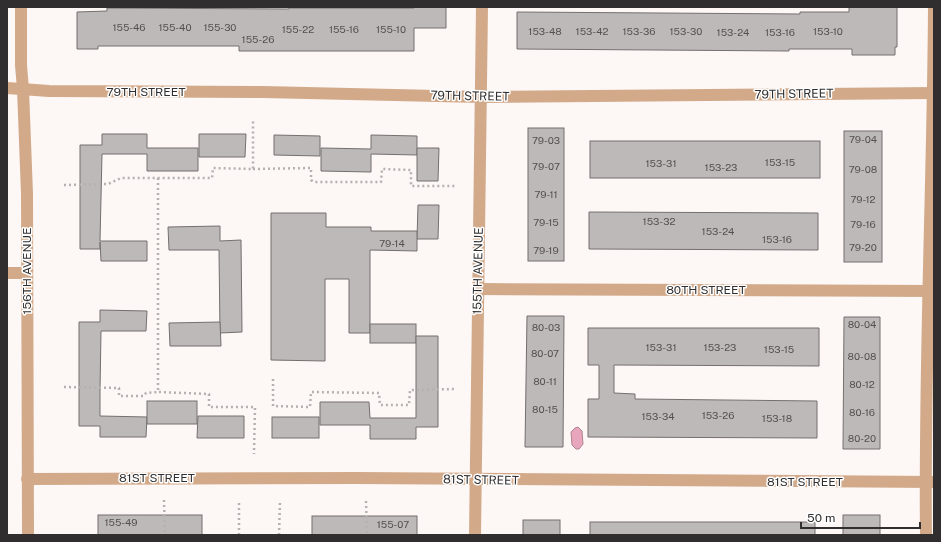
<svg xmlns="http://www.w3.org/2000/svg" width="941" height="542" font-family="'Public Sans',sans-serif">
  <rect width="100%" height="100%" fill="#fdf7f6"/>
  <path fill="#e7a6bb" stroke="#b08291" d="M 578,427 L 582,431 L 583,444 L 579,449 L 576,449 L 572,445 L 571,432 L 575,428 Z"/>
  <g fill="#beb9b9" stroke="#74706f">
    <path d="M 414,7 L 446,7 L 446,28 L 414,28 L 414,51 L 239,51 L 239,46 L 98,46 L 98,49 L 77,49 L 77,12 L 107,11 L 107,8 L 289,9 L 289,8 L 414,8 Z"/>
    <path d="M 849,7 L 897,7 L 897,47 L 895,47 L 895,55 L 852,55 L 852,49 L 789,49 L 789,51 L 517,49 L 517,12 L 800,14 L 800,12 L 849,12 Z"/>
    <rect x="528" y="128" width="36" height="133"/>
    <rect x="844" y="131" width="38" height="131"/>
    <path d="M 102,134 L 147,134 L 147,148 L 198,148 L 198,171 L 147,171 L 147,154 L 102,154 L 100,241 L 147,241 L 147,261 L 101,261 L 100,242 L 100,249 L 80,249 L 80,145 L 102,145 Z"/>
    <path d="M 199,134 L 246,134 L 245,157 L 199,157 Z"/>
    <path d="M 274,135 L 320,136 L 320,156 L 274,155 Z"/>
    <path d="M 371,135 L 417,136 L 417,155 L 371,154 L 371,172 L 321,171 L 321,148 L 371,149 Z"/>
    <rect x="590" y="141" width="230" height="37"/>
    <path d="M 417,148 L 439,148 L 438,181 L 417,181 Z"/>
    <path d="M 418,205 L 439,205 L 438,239 L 417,239 Z"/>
    <path d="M 589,212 L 818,213 L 818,250 L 589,249 Z"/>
    <path d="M 271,213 L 326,213 L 326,227 L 371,227 L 371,231 L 417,231 L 417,251 L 370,250 L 370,333 L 349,333 L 349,279 L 325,279 L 325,361 L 271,360 Z"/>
    <path d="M 220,226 L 220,241 L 241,240 L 242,332 L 220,333 L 219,250 L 169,250 L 168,227 Z"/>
    <path d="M 100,310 L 147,311 L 146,331 L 101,331 L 100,391 L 100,416 L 147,417 L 146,437 L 100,437 L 100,426 L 79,426 L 79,322 L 100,322 Z"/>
    <path d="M 527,316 L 564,316 L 563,447 L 525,447 Z"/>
    <path d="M 844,317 L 880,317 L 880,449 L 843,449 Z"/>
    <path d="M 220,322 L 221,346 L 170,346 L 169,323 Z"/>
    <rect x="370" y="324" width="46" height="19"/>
    <path d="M 588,328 L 819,328 L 819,366 L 614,365 L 614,393 L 635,394 L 635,399 L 817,401 L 817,438 L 588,437 L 588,399 L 599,399 L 599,365 L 588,365 Z"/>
    <path d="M 416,336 L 438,336 L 438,427 L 416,427 L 416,439 L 370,439 L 370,425 L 320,425 L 320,402 L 369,402 L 370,418 L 416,418 Z"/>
    <rect x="147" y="401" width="50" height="23"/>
    <path d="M 198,416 L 244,416 L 244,438 L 197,438 Z"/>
    <rect x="272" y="417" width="47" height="21"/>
    <rect x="98" y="515" width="104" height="20"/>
    <rect x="843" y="515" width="37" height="20"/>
    <rect x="312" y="516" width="105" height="19"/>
    <rect x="523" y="520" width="37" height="15"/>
    <rect x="590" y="522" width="225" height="13"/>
  </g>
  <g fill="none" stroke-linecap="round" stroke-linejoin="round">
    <g stroke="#b5b1b0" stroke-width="2.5" stroke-dasharray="2 3" stroke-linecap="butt">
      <path d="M 253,169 L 311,168 L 311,180 L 314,182 L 381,182 L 382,169 L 411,170 L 411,186 L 457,186"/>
      <path d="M 158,178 L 158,392 L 209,394 L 209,407 L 255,407 L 254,454"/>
      <path d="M 64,185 L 108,184 L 121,178 L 212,178 L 213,168 L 253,169 L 253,119"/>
      <path d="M 273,379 L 273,406 L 310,407 L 311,392 L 379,393 L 380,405 L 409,405 L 410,390 L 456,389"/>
      <path d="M 64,387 L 119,388 L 119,396 L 144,396 L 146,393 L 158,392"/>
      <path d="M 164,500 L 165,535"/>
      <path d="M 366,501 L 367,535"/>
      <path d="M 239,535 L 239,500"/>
      <path d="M 279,535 L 280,501"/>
    </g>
    <g stroke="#d2aa8a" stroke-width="12">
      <path d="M 21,7 L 21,65 L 23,89 L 27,194 L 28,535"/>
      <path d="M 7,88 L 49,91 L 263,92 L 481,97 L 934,93"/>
      <path d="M 7,273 L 27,273"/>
      <path d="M 478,289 L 934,291"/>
      <path d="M 27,479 L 357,478 L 934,482"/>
      <path d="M 475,535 L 482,7"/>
      <path d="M 926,535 C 924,359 933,183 934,7"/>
    </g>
  </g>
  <g text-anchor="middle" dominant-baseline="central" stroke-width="3" stroke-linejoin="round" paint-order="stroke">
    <g font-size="10" fill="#545151">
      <text x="129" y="27">155-46</text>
      <text x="175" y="27">155-40</text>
      <text x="220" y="27">155-30</text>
      <text x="298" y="29">155-22</text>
      <text x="344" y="29">155-16</text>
      <text x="391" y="29">155-10</text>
      <text x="545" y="31">153-48</text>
      <text x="592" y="31">153-42</text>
      <text x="639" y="31">153-36</text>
      <text x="686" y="31">153-30</text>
      <text x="828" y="31">153-10</text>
      <text x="733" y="32">153-24</text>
      <text x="780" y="32">153-16</text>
      <text x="258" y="39">155-26</text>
      <text x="863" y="139">79-04</text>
      <text x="546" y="140">79-03</text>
      <text x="780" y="162">153-15</text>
      <text x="661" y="163">153-31</text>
      <text x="546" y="166">79-07</text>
      <text x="721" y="167">153-23</text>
      <text x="863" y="169">79-08</text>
      <text x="546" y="194">79-11</text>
      <text x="863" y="199">79-12</text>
      <text x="659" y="221">153-32</text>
      <text x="546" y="222">79-15</text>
      <text x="863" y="224">79-16</text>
      <text x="718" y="231">153-24</text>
      <text x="777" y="239">153-16</text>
      <text x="392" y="243">79-14</text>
      <text x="863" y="247">79-20</text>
      <text x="546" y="250">79-19</text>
      <text x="862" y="324">80-04</text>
      <text x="546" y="327">80-03</text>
      <text x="661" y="347">153-31</text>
      <text x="720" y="347">153-23</text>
      <text x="779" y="349">153-15</text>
      <text x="545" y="353">80-07</text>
      <text x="862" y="356">80-08</text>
      <text x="545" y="381">80-11</text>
      <text x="862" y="384">80-12</text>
      <text x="545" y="409">80-15</text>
      <text x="862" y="412">80-16</text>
      <text x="718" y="415">153-26</text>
      <text x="658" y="416">153-34</text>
      <text x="777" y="418">153-18</text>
      <text x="862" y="438">80-20</text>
      <text x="121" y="522">155-49</text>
      <text x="393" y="524">155-07</text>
    </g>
    <g font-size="12" fill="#302e2e" stroke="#fff">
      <text x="146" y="92">79TH STREET</text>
      <text transform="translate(794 94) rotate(-1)">79TH STREET</text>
      <text transform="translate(470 96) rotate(1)">79TH STREET</text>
      <text transform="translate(27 271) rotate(-90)">156TH AVENUE</text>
      <text transform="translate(478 271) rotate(-89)">155TH AVENUE</text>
      <text x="706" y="290">80TH STREET</text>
      <text x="157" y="478">81ST STREET</text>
      <text transform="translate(481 480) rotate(1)">81ST STREET</text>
      <text x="805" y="482">81ST STREET</text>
    </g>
  </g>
  <rect width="941" height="542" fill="none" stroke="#302e2e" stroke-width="16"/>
  <path d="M801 522v6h119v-6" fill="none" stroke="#302e2e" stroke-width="2"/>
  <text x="807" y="522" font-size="12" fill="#302e2e" stroke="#ffffff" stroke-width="3" paint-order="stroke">50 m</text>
</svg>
